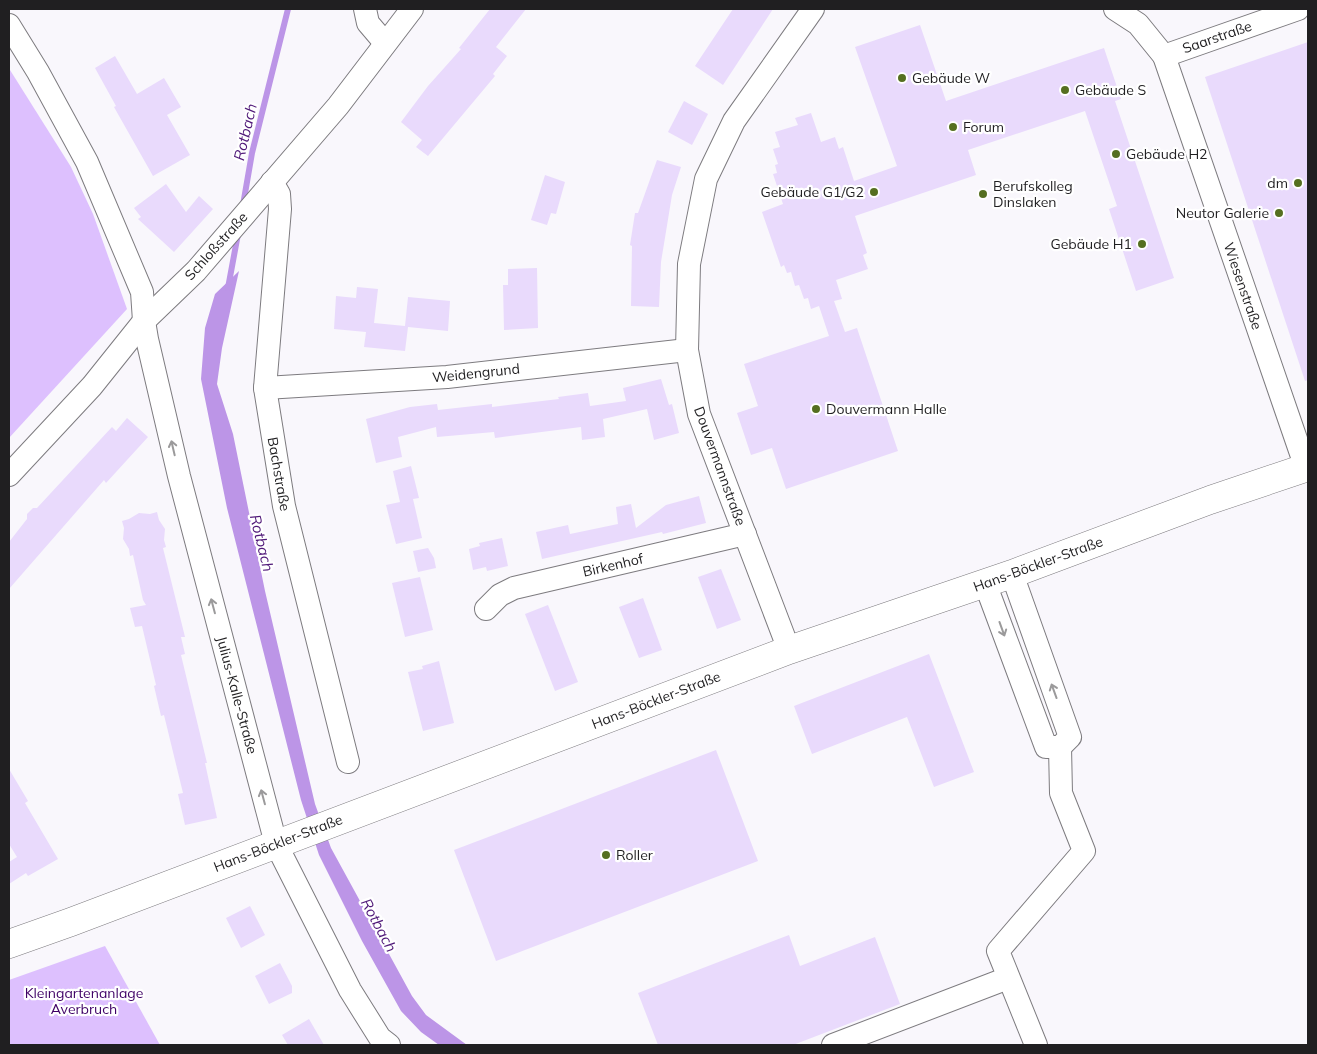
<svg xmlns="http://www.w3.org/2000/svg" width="1317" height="1054" font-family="Mulish,sans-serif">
  <rect width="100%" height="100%" fill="#f9f7fc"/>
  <g fill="#ddc0fe">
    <path d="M 10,70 L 71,167 L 93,214 L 127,309 L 9,438 L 9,72 Z"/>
    <path d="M 105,946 L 160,1045 L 9,1045 L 9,980 Z"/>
  </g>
  <path fill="#bc95e7" d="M 239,271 L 222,348 L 217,384 L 233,434 L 265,591 L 315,804 L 331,848 L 412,996 L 426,1015 L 467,1045 L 439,1045 L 421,1032 L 401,1011 L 362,941 L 319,855 L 301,800 L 227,508 L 201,379 L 205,328 L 215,294 Z"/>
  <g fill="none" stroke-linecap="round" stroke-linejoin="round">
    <g stroke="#bc95e7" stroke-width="6">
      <path d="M 243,205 L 252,153 L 288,9"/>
      <path d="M 228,288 L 238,234"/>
    </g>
  </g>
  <g fill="#e9dafc">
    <path d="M 490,9 L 526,9 L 496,47 L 507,56 L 493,74 L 495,76 L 428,156 L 416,147 L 422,140 L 401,122 L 428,86 L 461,49 L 459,48 Z"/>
    <path d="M 733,9 L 773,9 L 723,85 L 695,66 Z"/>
    <path d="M 920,25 L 946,101 L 1104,48 L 1121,99 L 1115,101 L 1174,278 L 1136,291 L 1109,209 L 1117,206 L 1085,111 L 968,150 L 976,175 L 855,216 L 867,253 L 863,255 L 868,269 L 836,280 L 842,299 L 834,301 L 845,332 L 857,328 L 898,451 L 786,489 L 772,448 L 751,455 L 737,413 L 758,406 L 744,364 L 829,336 L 819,306 L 811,309 L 808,298 L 804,299 L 799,285 L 795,286 L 791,272 L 787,273 L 784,265 L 781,267 L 762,212 L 783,204 L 773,174 L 777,173 L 775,165 L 778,164 L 773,149 L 780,147 L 775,132 L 798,125 L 795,118 L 811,113 L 821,142 L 835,137 L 839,149 L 843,147 L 854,181 L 897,166 L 855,47 Z"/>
    <path d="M 1308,42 L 1308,380 L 1305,381 L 1205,77 Z"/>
    <path d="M 115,56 L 137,94 L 164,78 L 181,107 L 167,115 L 190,155 L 153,176 L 114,107 L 116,106 L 95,68 Z"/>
    <path d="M 684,101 L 708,114 L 692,145 L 668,132 Z"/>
    <path d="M 657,160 L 681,167 L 672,195 L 661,262 L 659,307 L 631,306 L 632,246 L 630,245 L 635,213 L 638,213 Z"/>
    <path d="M 545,175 L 565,182 L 556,214 L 551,213 L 547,225 L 531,220 Z"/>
    <path d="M 166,184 L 186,212 L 199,196 L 213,209 L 174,252 L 138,219 L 141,217 L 134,208 Z"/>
    <path d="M 537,268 L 538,328 L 504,330 L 503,285 L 508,285 L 508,269 Z"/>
    <path d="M 357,287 L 378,289 L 374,323 L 405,326 L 408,297 L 450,301 L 448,331 L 408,327 L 405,351 L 364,347 L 366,332 L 334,329 L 336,296 L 356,298 Z"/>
    <path d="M 661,379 L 669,405 L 672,404 L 679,433 L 654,440 L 647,409 L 603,419 L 605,437 L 582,440 L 581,427 L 495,438 L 494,432 L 437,437 L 436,427 L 398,437 L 402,457 L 376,463 L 366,419 L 410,407 L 437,404 L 438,410 L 492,404 L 492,407 L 559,399 L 558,397 L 588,393 L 590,406 L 626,401 L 623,388 Z"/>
    <path d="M 127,418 L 148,437 L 106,483 L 104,480 L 9,589 L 9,542 L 27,519 L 27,514 L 33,508 L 37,508 L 112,427 L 116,431 Z"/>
    <path d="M 411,466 L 419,498 L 413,499 L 422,538 L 396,544 L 386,505 L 400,502 L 393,471 Z"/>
    <path d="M 699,496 L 706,523 L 663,534 L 662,532 L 542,559 L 536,532 L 568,525 L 570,534 L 618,524 L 616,507 L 631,504 L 636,528 L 666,505 Z"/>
    <path d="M 157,512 L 159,520 L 165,529 L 164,540 L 166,547 L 163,548 L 185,637 L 181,637 L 185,654 L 181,655 L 207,763 L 205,763 L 217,818 L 185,825 L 178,794 L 183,793 L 164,715 L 161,716 L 154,686 L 156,685 L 142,626 L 135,627 L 130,608 L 146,605 L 143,600 L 133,555 L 130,556 L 129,549 L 123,539 L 124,528 L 122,521 L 129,519 L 139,513 L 150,514 Z"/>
    <path d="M 502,538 L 508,566 L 487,571 L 486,567 L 473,570 L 469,549 L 480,546 L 479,543 Z"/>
    <path d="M 428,548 L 434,558 L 436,568 L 418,572 L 413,551 Z"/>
    <path d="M 721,569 L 741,620 L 717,629 L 698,577 Z"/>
    <path d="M 420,577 L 433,630 L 405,637 L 392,583 Z"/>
    <path d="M 643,598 L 662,650 L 639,658 L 619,607 Z"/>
    <path d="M 548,605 L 578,682 L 555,691 L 525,614 Z"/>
    <path d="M 929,654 L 974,772 L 934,787 L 907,717 L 812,754 L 794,706 Z"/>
    <path d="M 439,661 L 454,723 L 423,731 L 408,672 L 423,669 L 422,666 Z"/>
    <path d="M 716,750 L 758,861 L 496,961 L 454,850 Z"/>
    <path d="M 9,769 L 28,801 L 25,803 L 58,859 L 28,876 L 26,873 L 9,884 L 9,862 L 17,857 L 9,844 Z"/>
    <path d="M 250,906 L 265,935 L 241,948 L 226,918 Z"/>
    <path d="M 789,935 L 800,966 L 875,937 L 900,1004 L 793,1045 L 658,1045 L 638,993 Z"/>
    <path d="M 280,963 L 292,986 L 292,993 L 269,1004 L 255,976 Z"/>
    <path d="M 309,1019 L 324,1045 L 288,1045 L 282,1035 Z"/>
  </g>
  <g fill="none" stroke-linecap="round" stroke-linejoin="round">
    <defs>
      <g id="minor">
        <path d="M 365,9 L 368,23 L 385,43"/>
        <path d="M 1115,9 L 1138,24 L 1164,56 L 1306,468"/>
        <path d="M 9,25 L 38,72 L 87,162 L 142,292 L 144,321 L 147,339 L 179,476 L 276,844 L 350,990 L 380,1038 L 389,1045"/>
        <path d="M 1164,56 L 1298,9"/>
        <path d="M 272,182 L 279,194 L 280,209 L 265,388 L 284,506 L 348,762"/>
        <path d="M 265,388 L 447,377 L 687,350"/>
        <path d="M 9,475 L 92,386 L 144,321 L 196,271 L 338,106 L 412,9"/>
        <path d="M 985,583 L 1046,747 L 1060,747 L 1070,737 L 1012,574"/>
        <path d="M 486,609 L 500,595 L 514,588 L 745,534"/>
        <path d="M 789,650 L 699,414 L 687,350 L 689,264 L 706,179 L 734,121 L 813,9"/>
        <path d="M 833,1045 L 1008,978"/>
        <path d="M 1036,1045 L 998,951 L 1084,851 L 1061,793 L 1060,747"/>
      </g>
      <path id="major" d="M 9,944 L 71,922 L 789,650 L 1012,574 L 1210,500 L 1308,467"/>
    </defs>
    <use href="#minor" stroke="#7d7b7f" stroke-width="24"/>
    <use href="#major" stroke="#7d7b7f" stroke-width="29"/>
    <use href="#minor" stroke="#fff" stroke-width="22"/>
    <use href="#major" stroke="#fff" stroke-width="28"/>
  </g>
  <defs><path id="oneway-shaft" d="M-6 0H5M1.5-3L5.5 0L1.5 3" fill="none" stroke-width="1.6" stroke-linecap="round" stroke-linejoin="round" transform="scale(1.25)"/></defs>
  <g stroke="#9b9a9b">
    <use href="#oneway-shaft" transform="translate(173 448) rotate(-103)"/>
    <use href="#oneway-shaft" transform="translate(213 606) rotate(-105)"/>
    <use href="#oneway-shaft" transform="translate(1002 629) rotate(70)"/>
    <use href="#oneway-shaft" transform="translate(1054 691) rotate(-110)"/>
    <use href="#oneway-shaft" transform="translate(263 797) rotate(-105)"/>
  </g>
  <g fill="#556f20" stroke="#fff" stroke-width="2">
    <circle cx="902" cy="78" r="5"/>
    <circle cx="1065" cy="90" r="5"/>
    <circle cx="953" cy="127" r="5"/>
    <circle cx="1116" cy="154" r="5"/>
    <circle cx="1298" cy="183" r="5"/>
    <circle cx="874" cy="192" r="5"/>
    <circle cx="983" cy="194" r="5"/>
    <circle cx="1279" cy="213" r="5"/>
    <circle cx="1142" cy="244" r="5"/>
    <circle cx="816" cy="409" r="5"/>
    <circle cx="606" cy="855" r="5"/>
  </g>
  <g text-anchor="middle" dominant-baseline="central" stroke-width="4.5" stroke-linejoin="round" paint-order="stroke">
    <g font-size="14" fill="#201f21" stroke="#fff">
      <text transform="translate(1217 37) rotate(-19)">Saarstraße</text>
      <text transform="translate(216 246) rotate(-48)">Schloßstraße</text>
      <text transform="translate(1243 286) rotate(71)">Wiesenstraße</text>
      <text transform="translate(476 373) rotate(-6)">Weidengrund</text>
      <text transform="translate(720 466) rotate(70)">Douvermannstraße</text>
      <text transform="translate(279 474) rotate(80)">Bachstraße</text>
      <text transform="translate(1038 564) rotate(-20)">Hans-Böckler-Straße</text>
      <text transform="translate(613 565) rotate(-13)">Birkenhof</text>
      <text transform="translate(237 695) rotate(75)">Julius-Kalle-Straße</text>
      <text transform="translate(656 700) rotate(-21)">Hans-Böckler-Straße</text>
      <text transform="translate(278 843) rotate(-21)">Hans-Böckler-Straße</text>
    </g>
    <g font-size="14" fill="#201f21" stroke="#fff" text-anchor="start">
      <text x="912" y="78">Gebäude W</text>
      <text x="1075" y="90">Gebäude S</text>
      <text x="963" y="127">Forum</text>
      <text x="1126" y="154">Gebäude H2</text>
      <text x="1288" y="183" text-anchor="end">dm</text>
      <text x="993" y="186">Berufskolleg<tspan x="993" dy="16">Dinslaken</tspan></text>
      <text x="864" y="192" text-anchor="end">Gebäude G1/G2</text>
      <text x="1269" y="213" text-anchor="end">Neutor Galerie</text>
      <text x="1132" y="244" text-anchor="end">Gebäude H1</text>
      <text x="826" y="409">Douvermann Halle</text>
      <text x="616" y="855">Roller</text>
    </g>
    <g font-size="14" fill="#3e0065" stroke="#fff">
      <text x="84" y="993">Kleingartenanlage<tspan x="84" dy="16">Averbruch</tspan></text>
    </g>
    <g font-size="15" font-style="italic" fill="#4f1878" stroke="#fff">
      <text transform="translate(245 132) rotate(-77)">Rotbach</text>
      <text transform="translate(262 543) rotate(76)">Rotbach</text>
      <text transform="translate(379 925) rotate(62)">Rotbach</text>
    </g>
  </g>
  <rect width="1317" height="1054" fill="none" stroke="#201f21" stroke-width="20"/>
</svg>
